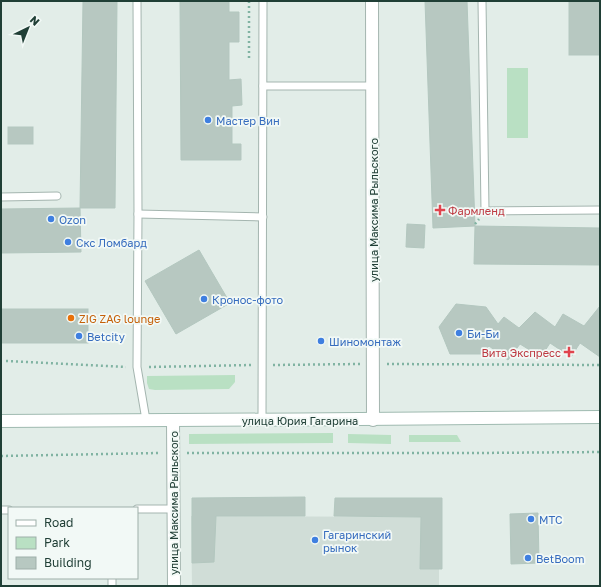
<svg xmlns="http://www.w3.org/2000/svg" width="601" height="587" font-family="'Golos Text',sans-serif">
  <rect width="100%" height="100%" fill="#e2ede8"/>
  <path fill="#d0ddd7" d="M 191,516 L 421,517 L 439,516 L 439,586 L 192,586 Z"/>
  <g fill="#b9e0c3">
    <rect x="507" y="68" width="21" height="70"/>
    <path d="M 235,375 L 235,382 L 229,389 L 155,390 L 149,389 L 147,383 L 147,376 Z"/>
    <path d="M 333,433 L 333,443 L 189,444 L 189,434 Z"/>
    <path d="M 348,434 L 391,435 L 391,444 L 348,443 Z"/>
    <path d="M 409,435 L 457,435 L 461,442 L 409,442 Z"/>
  </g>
  <g fill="#b7c8c1" stroke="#b3c7bf">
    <path d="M 83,1 L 117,1 L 115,208 L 80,208 Z"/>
    <path d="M 180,1 L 229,1 L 229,12 L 239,12 L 239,42 L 229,42 L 229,80 L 241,79 L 242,105 L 232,106 L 232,144 L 241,144 L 241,160 L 181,160 Z"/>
    <path d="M 425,1 L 467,1 L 475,226 L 433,228 Z"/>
    <rect x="569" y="1" width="31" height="54"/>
    <rect x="8" y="127" width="25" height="17"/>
    <path d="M 80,208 L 81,252 L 1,253 L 1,209 Z"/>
    <path d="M 407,224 L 425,225 L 424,248 L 406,247 Z"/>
    <path d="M 475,226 L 600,228 L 600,265 L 474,264 Z"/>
    <path d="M 199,250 L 230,303 L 176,334 L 145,281 Z"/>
    <path d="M 456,304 L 486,307 L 498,324 L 504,317 L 519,328 L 535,312 L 555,327 L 563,314 L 584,326 L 600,306 L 600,357 L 580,343 L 571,357 L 550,343 L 541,357 L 520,344 L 508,360 L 489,346 L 481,354 L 450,354 L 439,327 Z"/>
    <rect x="1" y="309" width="87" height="34"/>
    <path d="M 305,497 L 305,516 L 216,516 L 214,562 L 192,563 L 192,498 Z"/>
    <path d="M 335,498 L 442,498 L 442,569 L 420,569 L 421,517 L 334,516 Z"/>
    <path d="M 538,513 L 539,563 L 511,564 L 510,514 Z"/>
  </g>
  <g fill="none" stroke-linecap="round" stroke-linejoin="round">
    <defs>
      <g id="service">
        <path d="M 137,1 L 138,214 L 137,367 L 146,420"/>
        <path d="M 482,1 L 485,211 L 600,210"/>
        <path d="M 263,86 L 373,86"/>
        <path d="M 1,197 L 57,196"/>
        <path d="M 138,214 L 263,217"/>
        <path d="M 262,420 L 263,1"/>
        <path d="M 137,509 L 174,509"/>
        <path d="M 1,510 L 9,510"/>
        <path d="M 112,578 L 112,586"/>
      </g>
      <g id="minor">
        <path d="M 372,1 L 373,420"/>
        <path d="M 173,420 L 174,586"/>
      </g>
      <path id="secondary" d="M 1,421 C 201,419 400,420 600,417"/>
    </defs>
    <use href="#service" stroke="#a4b5af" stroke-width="9"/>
    <use href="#minor" stroke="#a4b5af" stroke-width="14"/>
    <use href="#secondary" stroke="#9fbab0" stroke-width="14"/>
    <g stroke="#80b3a2" stroke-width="2.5" stroke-dasharray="2 3" stroke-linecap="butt">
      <path d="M 249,1 L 249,60"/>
      <path d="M 475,224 L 479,219"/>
      <path d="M 6,361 L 126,367"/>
      <path d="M 387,364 L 600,365"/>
      <path d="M 273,365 L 360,364"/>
      <path d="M 149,367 L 252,365"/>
      <path d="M 187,453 L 477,453 L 600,452"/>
      <path d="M 1,456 L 158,453"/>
    </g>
    <use href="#service" stroke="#fff" stroke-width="7"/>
    <use href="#minor" stroke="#fff" stroke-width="12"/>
    <use href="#secondary" stroke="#fff" stroke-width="12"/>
  </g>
  <g fill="#3f7fe0" stroke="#f2f9f6" stroke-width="1.5">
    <circle cx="208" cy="120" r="4"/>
    <circle cx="51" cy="219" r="4"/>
    <circle cx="68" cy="242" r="4"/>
    <circle cx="204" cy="299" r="4"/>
    <circle cx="459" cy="333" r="4"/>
    <circle cx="79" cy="336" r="4"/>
    <circle cx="321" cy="341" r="4"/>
    <circle cx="531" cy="519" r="4"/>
    <circle cx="315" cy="540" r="4"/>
    <circle cx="528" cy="558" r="4"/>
  </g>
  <g fill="#e0444e" stroke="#f2f9f6" stroke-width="1.5">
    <path d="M438 204h4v4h4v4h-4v4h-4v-4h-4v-4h4z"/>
    <path d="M567 346h4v4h4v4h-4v4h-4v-4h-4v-4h4z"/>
  </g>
  <circle fill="#e8710a" stroke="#f2f9f6" stroke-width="1.5" cx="71" cy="318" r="4"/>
  <g text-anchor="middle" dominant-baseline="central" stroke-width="3.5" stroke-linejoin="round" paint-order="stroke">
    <g font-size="11" fill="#366cbe" stroke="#f2f9f6" text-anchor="start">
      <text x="216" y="120">Мастер Вин</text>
      <text x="59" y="219">Ozon</text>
      <text x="76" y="242">Скс Ломбард</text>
      <text x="212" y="299">Кронос-фото</text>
      <text x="467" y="333">Би-Би</text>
      <text x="87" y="336">Betcity</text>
      <text x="329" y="341">Шиномонтаж</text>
      <text x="539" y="519">МТС</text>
      <text x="323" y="534">Гагаринский<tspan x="323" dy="13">рынок</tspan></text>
      <text x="536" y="558">BetBoom</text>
    </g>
    <g font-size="11" fill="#203f36" stroke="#f2f9f6">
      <text transform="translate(373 210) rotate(-90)">улица Максима Рыльского</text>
      <text x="300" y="420">улица Юрия Гагарина</text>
      <text transform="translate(173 503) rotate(-90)">улица Максима Рыльского</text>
    </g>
    <g font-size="11" fill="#be3a42" stroke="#f2f9f6" text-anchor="start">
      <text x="448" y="210">Фармленд</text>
      <text x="561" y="352" text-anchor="end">Вита Экспресс</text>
    </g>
    <g font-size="11" fill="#c56008" stroke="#f2f9f6" text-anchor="start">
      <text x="79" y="318">ZIG ZAG lounge</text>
    </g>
  </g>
  <rect width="601" height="587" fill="none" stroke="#203f36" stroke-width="4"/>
  <rect x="8" y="507" width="130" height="72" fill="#f2f9f6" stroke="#9eafa9"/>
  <rect x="16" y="520" width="20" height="6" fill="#ffffff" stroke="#9eafa9"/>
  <text x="44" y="527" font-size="12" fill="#203f36">Road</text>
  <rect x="16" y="537" width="20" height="12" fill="#b9e0c3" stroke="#9eafa9"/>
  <text x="44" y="547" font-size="12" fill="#203f36">Park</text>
  <rect x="16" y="557" width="20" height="12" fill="#b7c8c1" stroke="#9eafa9"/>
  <text x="44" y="567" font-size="12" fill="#203f36">Building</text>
  <g transform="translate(28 28) rotate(43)" stroke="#f2f9f6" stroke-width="3" paint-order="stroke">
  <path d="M0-3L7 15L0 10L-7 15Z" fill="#203f36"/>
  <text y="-6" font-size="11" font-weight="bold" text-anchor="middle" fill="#203f36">N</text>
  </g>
</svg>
